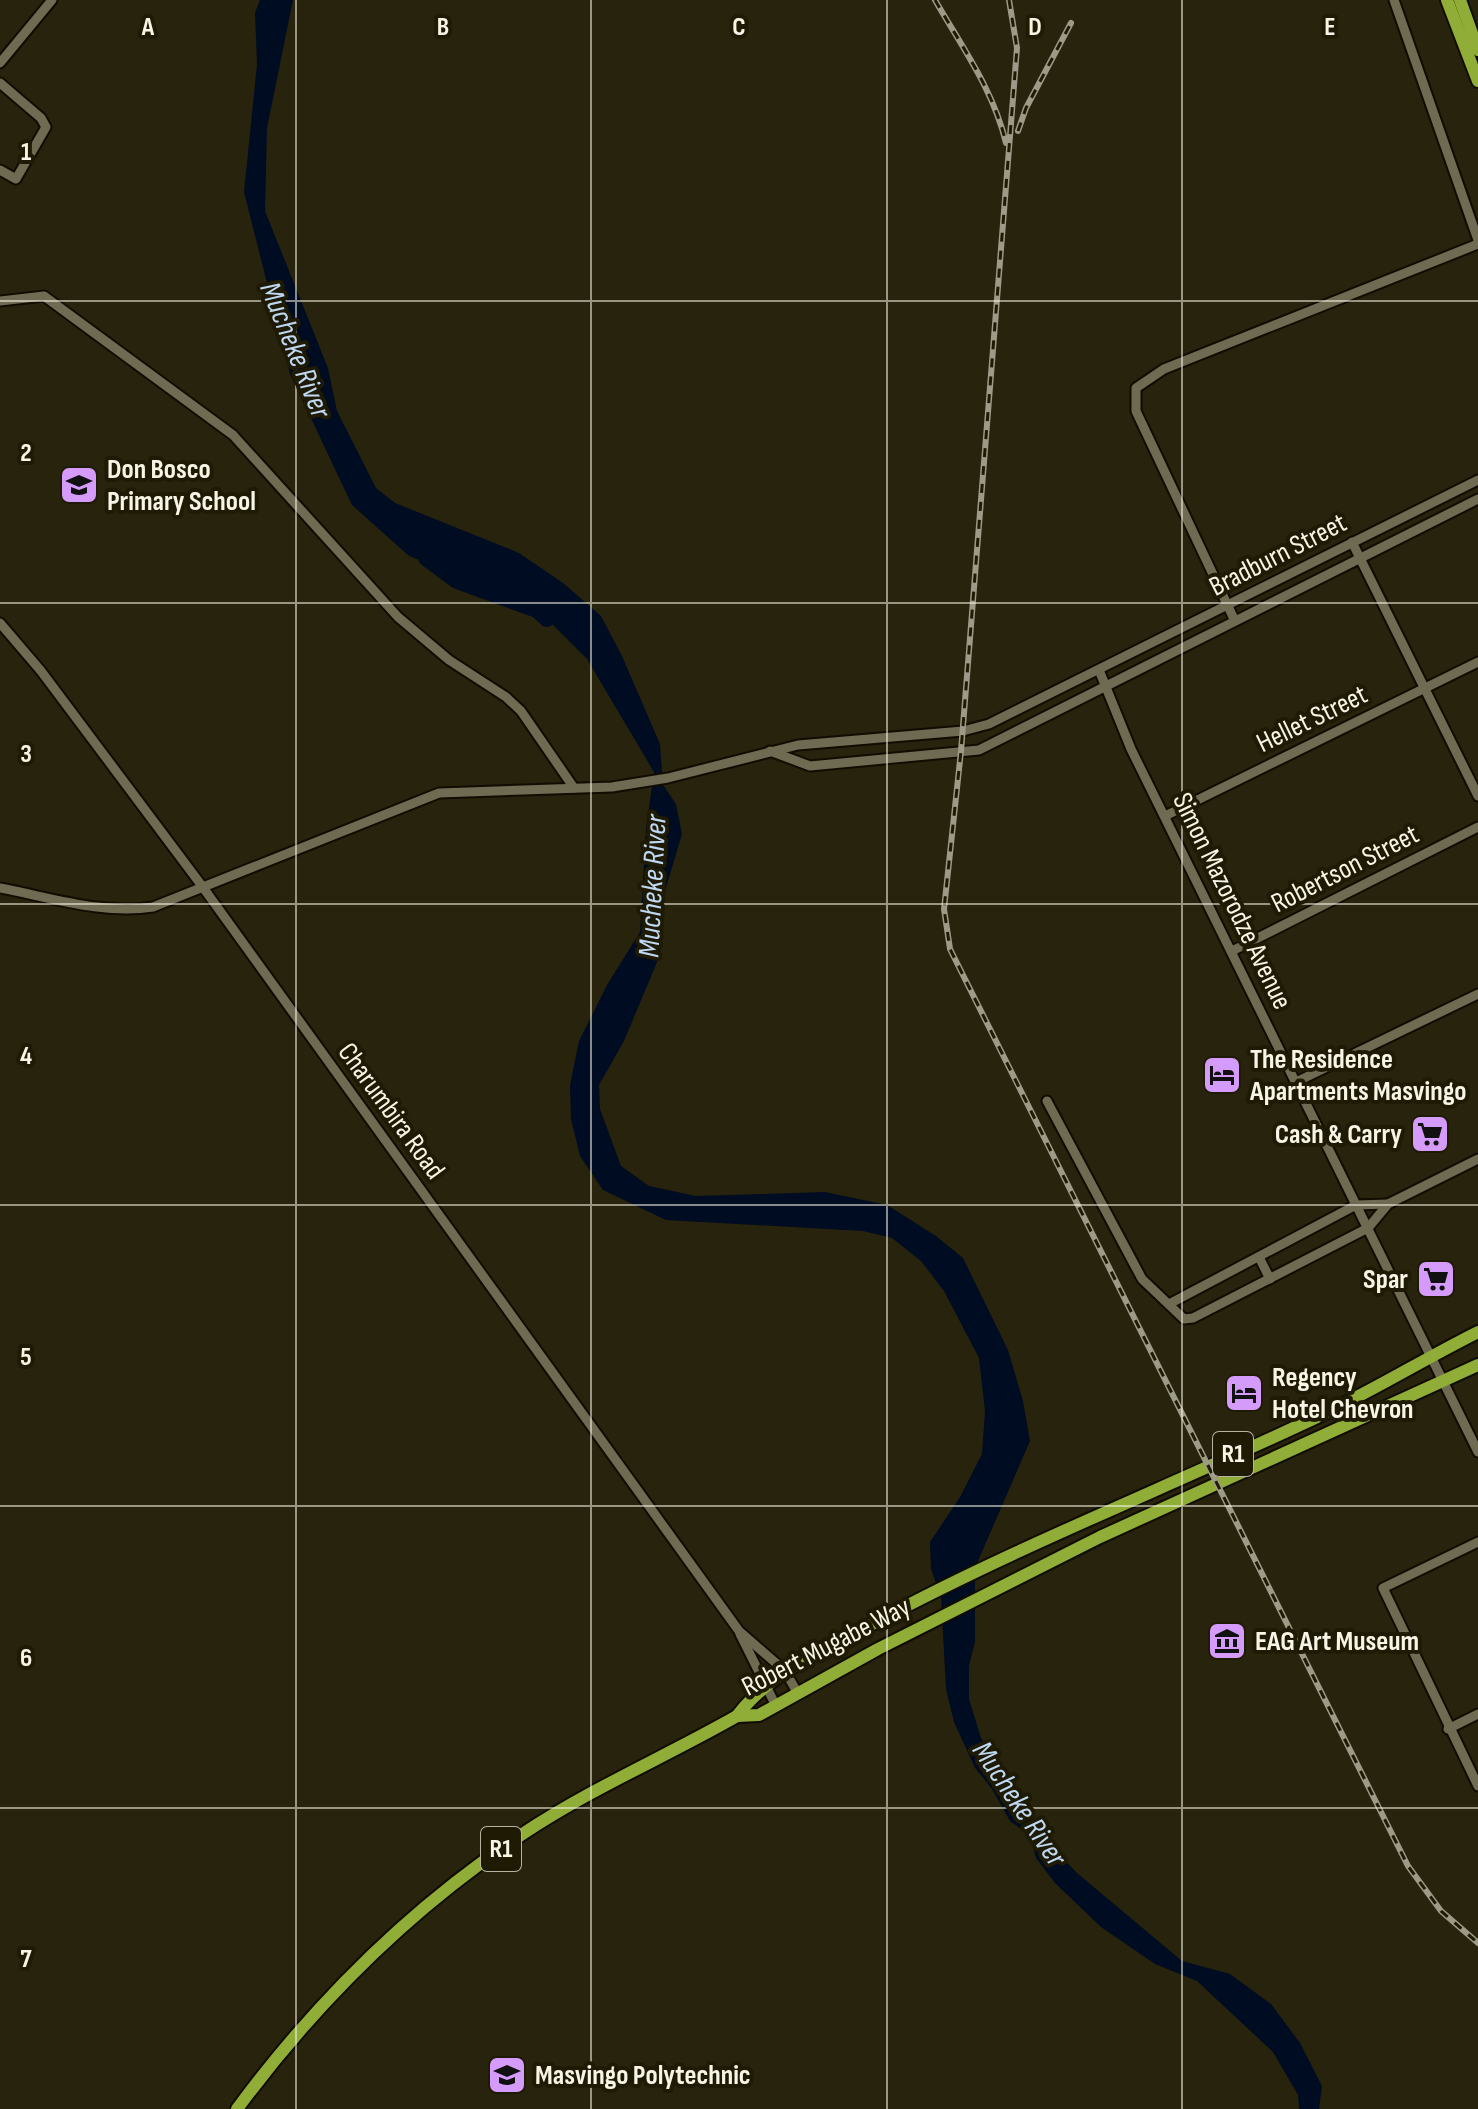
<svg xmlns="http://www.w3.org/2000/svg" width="1478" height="2109" font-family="'Sofia Sans Condensed',sans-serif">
  <rect width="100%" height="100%" fill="#28230d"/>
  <path fill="#000c21" d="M 260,0 L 293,0 L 267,128 L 265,211 L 328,368 L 337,411 L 376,488 L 395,503 L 519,553 L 563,583 L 601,616 L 622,656 L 660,744 L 663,785 L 676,804 L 682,834 L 665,891 L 660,955 L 624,1041 L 599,1085 L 600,1109 L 621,1166 L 649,1186 L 696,1196 L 825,1192 L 887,1205 L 936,1236 L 963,1258 L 1008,1350 L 1023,1401 L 1030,1441 L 975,1568 L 975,1642 L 969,1665 L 969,1699 L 981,1738 L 1052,1847 L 1077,1873 L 1182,1961 L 1230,1974 L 1271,2004 L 1300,2043 L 1322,2086 L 1319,2109 L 1299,2109 L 1298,2095 L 1273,2052 L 1197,1981 L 1155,1964 L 1101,1927 L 1055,1883 L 1036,1858 L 1030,1836 L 1010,1821 L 992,1789 L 975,1768 L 954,1722 L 946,1689 L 941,1597 L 931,1569 L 930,1542 L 960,1497 L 982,1454 L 985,1411 L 979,1358 L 944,1291 L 921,1261 L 892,1238 L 863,1231 L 666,1220 L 603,1190 L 580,1156 L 571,1119 L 570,1085 L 579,1041 L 607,985 L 640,932 L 646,829 L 654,772 L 587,659 L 546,618 L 512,596 L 409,556 L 352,505 L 290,374 L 244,192 L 257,64 L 255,13 Z"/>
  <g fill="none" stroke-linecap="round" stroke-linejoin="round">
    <path stroke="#000c21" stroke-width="16" d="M 426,558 L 457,581 L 537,610 L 547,619"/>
    <defs>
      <g id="minor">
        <path d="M 1394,0 L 1478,240"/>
        <path d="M 0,63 L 52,0"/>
        <path d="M 0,83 L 41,118 L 46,127 L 16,179 L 0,170"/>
        <path d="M 0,301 L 44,296 L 233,435 L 398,617 L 449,660 L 506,697 L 521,711 L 574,788"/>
        <path d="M 1352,542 L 1478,796"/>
        <path d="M 1234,619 L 1136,411 L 1136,388 L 1164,369 L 1478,244"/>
        <path d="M 0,623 L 41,671 L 202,886 L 739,1631 L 785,1671 L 797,1692"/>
        <path d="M 1099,670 L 1131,749 L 1478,1452"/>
        <path d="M 770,751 L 810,766 L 979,750 L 1478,499"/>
        <path d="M 1165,816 L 1478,662"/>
        <path d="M 0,888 C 49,897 103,915 153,907 L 439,793 L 612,787 L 668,778 L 798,745 L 963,731 L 989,724 L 1478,480"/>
        <path d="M 1232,951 L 1478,827"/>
        <path d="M 1296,1082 L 1478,994"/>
        <path d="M 1047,1101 L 1142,1279 L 1184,1319 L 1193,1318 L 1368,1228 L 1388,1204 L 1478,1159"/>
        <path d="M 1259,1257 L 1270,1279"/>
        <path d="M 1171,1303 L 1356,1205 L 1388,1204"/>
        <path d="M 1478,1542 L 1383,1588 L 1478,1786"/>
        <path d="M 740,1634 L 775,1704"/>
        <path d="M 1448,1729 L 1478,1714"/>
      </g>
      <g id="highway">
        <path d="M 1447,0 L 1478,81"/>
        <path d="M 1460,0 L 1478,50"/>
        <path d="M 737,1716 L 759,1715 L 878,1649 L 1100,1537 L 1478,1365"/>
        <path d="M 237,2109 C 317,2001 412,1907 524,1833 C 592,1788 667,1756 737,1716 C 772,1670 827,1649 876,1622 C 1014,1548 1159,1491 1300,1425 C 1361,1398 1418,1362 1478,1332"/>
      </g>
    </defs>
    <use href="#minor" stroke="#110c00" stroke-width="13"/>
    <use href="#highway" stroke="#110c00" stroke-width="16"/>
    <use href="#minor" stroke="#6f6a52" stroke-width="9"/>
    <use href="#highway" stroke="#8fad37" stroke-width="12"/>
    <defs>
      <g id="rail">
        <path d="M 935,0 C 962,47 993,89 1006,143"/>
        <path d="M 1009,0 L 1017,48 L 961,751 L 944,909 L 950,949 L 1408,1866 L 1441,1911 L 1478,1943"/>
        <path d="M 1018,131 L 1026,108 L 1071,23"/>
      </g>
    </defs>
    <use href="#rail" stroke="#9e9a88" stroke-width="6"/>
    <use href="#rail" stroke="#1e1a04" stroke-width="3" stroke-dasharray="9" stroke-linecap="butt"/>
  </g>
  <path fill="none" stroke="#f8f5e7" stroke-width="2" stroke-opacity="0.55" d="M 296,0 L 296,2109M 591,0 L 591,2109M 887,0 L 887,2109M 1182,0 L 1182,2109M 0,301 L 1478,301M 0,603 L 1478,603M 0,904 L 1478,904M 0,1205 L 1478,1205M 0,1506 L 1478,1506M 0,1808 L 1478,1808"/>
  <defs>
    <symbol id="school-square" viewBox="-11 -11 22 22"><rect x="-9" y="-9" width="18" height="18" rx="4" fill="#d59bfa" stroke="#1e1a04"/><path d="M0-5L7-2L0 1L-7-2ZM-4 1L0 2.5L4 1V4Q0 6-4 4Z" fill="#111"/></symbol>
    <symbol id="hotel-square" viewBox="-11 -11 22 22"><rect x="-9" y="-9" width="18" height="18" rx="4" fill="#d59bfa" stroke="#1e1a04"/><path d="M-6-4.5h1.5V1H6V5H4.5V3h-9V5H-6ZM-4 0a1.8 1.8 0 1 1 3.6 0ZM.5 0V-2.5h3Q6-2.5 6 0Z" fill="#111"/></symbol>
    <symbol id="supermarket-square" viewBox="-11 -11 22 22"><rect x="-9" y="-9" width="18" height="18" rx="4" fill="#d59bfa" stroke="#1e1a04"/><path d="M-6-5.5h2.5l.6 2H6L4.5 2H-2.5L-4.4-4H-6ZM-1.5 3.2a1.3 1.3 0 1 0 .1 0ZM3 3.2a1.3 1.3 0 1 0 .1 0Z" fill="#111"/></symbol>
    <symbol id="museum-square" viewBox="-11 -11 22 22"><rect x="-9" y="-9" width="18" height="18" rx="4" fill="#d59bfa" stroke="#1e1a04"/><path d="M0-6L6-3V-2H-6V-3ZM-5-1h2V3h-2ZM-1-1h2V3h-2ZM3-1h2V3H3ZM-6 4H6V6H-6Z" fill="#111"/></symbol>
    <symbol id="university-square" viewBox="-11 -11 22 22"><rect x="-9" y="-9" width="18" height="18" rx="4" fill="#d59bfa" stroke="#1e1a04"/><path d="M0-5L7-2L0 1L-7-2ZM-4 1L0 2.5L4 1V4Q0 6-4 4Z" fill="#111"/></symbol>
  </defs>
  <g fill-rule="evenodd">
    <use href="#school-square" x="57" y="463" width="44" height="44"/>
    <use href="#hotel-square" x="1200" y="1053" width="44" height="44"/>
    <use href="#supermarket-square" x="1408" y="1112" width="44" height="44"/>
    <use href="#supermarket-square" x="1414" y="1257" width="44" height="44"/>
    <use href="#hotel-square" x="1222" y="1371" width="44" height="44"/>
    <use href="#museum-square" x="1205" y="1619" width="44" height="44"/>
    <use href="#university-square" x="485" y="2053" width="44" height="44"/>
  </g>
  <g text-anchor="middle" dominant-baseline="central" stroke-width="8" stroke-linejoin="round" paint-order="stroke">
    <g fill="#1e1a04" stroke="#b7b3a3" stroke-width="2">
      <rect x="1213" y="1432" width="40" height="44" rx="6"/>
      <rect x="481" y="1827" width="40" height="44" rx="6"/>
    </g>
    <g font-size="26" font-weight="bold" fill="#f8f5e7">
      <text x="1233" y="1454">R1</text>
      <text x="501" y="1849">R1</text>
    </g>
    <g font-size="28" font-weight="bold" fill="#f8f5e7" stroke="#1e1a04" text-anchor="start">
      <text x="107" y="469">Don Bosco<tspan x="107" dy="32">Primary School</tspan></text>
      <text x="1250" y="1059">The Residence<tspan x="1250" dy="32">Apartments Masvingo</tspan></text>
      <text x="1402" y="1134" text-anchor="end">Cash &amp; Carry</text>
      <text x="1408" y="1279" text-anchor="end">Spar</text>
      <text x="1272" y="1377">Regency<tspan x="1272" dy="32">Hotel Chevron</tspan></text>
      <text x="1255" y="1641">EAG Art Museum</text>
      <text x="535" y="2075">Masvingo Polytechnic</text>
    </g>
    <g font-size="28" fill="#f8f5e7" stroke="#1e1a04">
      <text transform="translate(1278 555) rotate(-27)">Bradburn Street</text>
      <text transform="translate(1312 719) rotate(-26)">Hellet Street</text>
      <text transform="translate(1345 869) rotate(-27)">Robertson Street</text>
      <text transform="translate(1232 901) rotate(64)">Simon Mazorodze Avenue</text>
      <text transform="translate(391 1111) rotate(54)">Charumbira Road</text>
      <text transform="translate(826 1647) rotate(-27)">Robert Mugabe Way</text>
    </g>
    <g font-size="30" font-style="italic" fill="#bfd8f3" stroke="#1e1a04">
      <text transform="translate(295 350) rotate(68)">Mucheke River</text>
      <text transform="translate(653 886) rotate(-87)">Mucheke River</text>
      <text transform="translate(1019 1804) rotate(56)">Mucheke River</text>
    </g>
  </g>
  <g font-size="26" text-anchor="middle" font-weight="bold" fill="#f8f5e7" stroke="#1e1a04" stroke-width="8" stroke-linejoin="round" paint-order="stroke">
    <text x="148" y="35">A</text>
    <text x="443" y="35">B</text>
    <text x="739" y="35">C</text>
    <text x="1035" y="35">D</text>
    <text x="1330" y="35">E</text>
    <text x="26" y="160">1</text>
    <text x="26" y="461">2</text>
    <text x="26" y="762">3</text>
    <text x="26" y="1064">4</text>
    <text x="26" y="1365">5</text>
    <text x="26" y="1666">6</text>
    <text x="26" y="1967">7</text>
  </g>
</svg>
